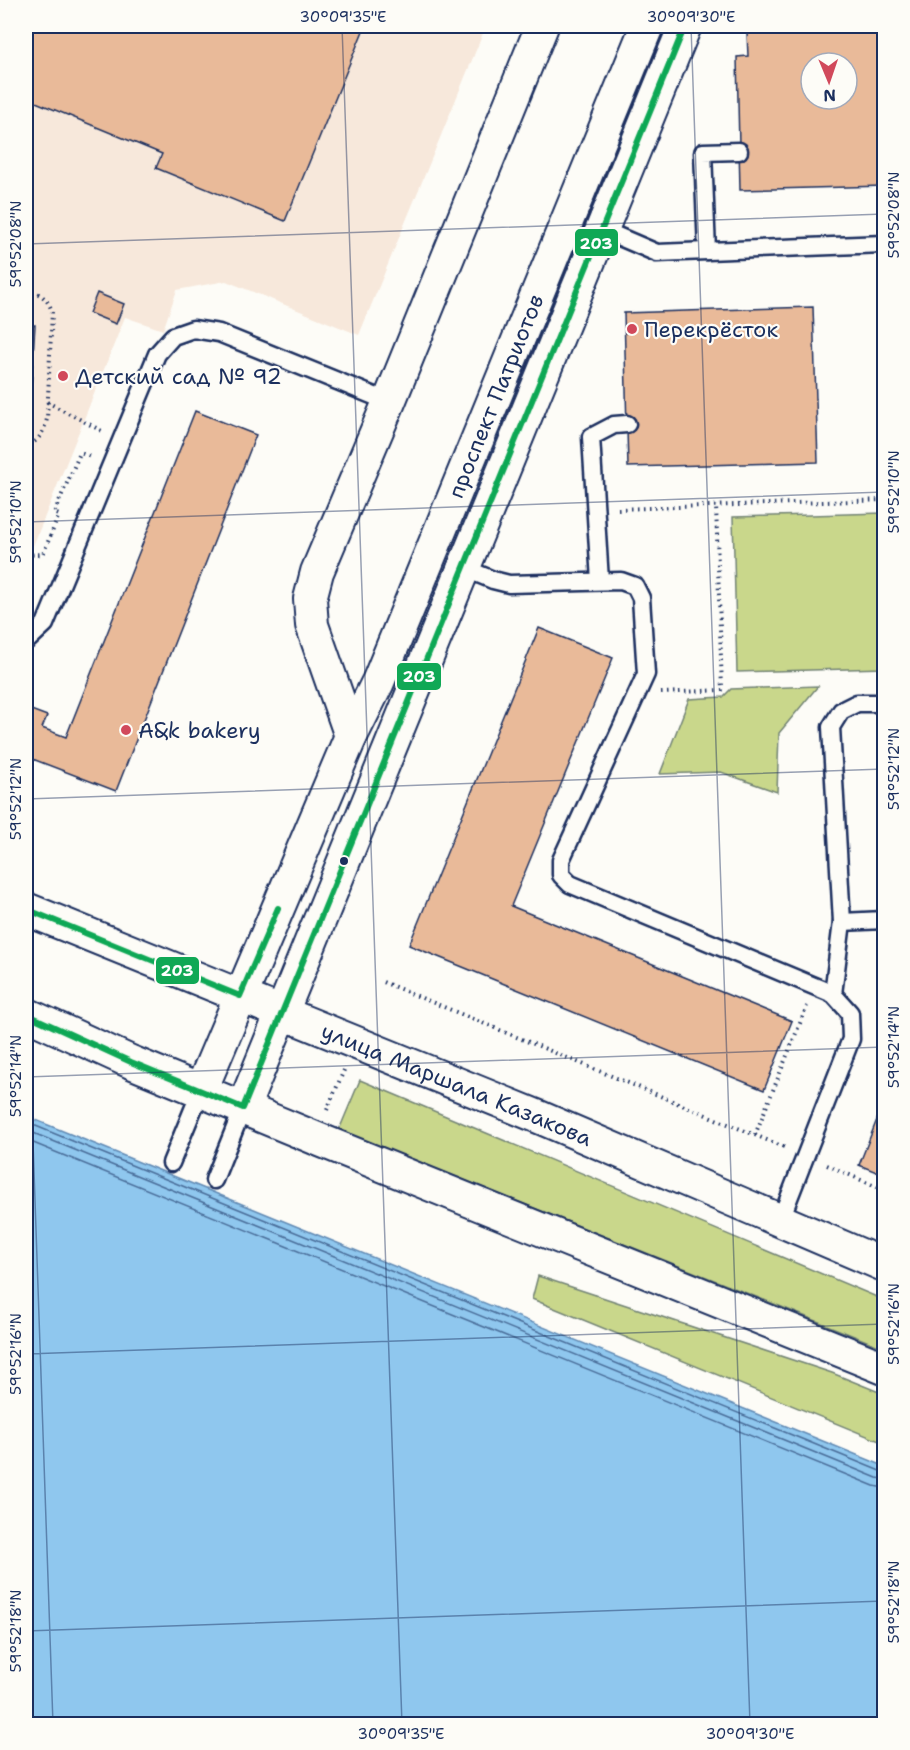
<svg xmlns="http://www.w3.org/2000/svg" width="910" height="1750" font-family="'Shantell Sans',sans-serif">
  <rect width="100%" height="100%" fill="#fdfcf7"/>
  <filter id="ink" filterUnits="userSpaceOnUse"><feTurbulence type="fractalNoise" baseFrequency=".0167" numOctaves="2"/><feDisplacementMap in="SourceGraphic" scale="12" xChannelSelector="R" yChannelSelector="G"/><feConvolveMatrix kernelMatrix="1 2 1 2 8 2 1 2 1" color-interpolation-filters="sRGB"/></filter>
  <g filter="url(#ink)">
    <path fill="#f7e8db" d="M 26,26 L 486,26 L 359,335 L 226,281 L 177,290 L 163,330 L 125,317 L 31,551 L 26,551 Z"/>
    <g fill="#c9d78b" stroke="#728374" stroke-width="1.5">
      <path d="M 884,513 L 884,668 L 737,672 L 733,517 Z"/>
      <path d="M 818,686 L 779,733 L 777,792 L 721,772 L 660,774 L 689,699 L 723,697 L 731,689 Z"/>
      <path d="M 360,1080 L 884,1300 L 884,1348 L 339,1130 Z"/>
      <path d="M 538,1276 L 832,1373 L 884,1394 L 884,1443 L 532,1299 Z"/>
    </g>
    <path fill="#8fc7ee" stroke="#618ab4" stroke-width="1.5" d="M 26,1116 L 884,1466 L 884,1724 L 26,1724 Z"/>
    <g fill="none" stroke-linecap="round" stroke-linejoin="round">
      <g stroke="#496c98" stroke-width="1.5">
        <path d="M 26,1122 L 880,1471 L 884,1471"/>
        <path d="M 26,1130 L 877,1478 L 884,1479"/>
        <path d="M 26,1140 L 874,1486 L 884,1488"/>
      </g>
    </g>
    <g fill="#e9ba99" stroke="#1b2f5e" stroke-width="1.5" fill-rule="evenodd">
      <path d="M 26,26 L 365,26 L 285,221 L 156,168 L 162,154 L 26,98 Z"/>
      <path d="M 884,29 L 884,186 L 740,190 L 737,57 L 748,56 L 747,33 ZM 811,63 L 847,63 L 847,99 L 811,99 Z"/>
      <path d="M 97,293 L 124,304 L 116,324 L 89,313 Z"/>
      <path d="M 813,307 L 818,462 L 628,467 L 624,313 Z"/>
      <path d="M 26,325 L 35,325 L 28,434 L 26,433 Z"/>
      <path d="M 879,392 L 884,392 L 884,438 L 880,438 Z"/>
      <path d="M 195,411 L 256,435 L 116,791 L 30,758 L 26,772 L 26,708 L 47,716 L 42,728 L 66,737 Z"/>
      <path d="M 539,628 L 613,658 L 511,906 L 792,1021 L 764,1090 L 409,945 Z"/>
      <path d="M 884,1102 L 884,1175 L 859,1165 Z"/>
    </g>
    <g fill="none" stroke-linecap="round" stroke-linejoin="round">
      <defs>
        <g id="service">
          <path d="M 601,229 L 657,253 L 884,244"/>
          <path d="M 707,251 L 703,152 L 739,151"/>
          <path d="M 464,568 L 493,580 L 509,584 L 621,581 L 635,586 L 641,598 L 646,674 L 561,860 L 561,875 L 570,884 L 833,994 L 850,1013 L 851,1039 L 780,1221"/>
          <path d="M 600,581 L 591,437 L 614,425 L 627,424"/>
          <path d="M 26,641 L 29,639 L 45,624 L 157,354 L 173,336 L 193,329 L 219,333 L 389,402"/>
          <path d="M 842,922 L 884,920"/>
          <path d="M 833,994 L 842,922 L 831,727 L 841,711 L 857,703 L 884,703"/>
          <path d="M 171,1163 L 201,1090"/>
          <path d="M 214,1180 L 243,1108"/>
        </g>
        <g id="minor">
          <path d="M 351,736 L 312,625 L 310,599 L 317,572 L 389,402 L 542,26"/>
          <path id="s1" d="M 26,909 L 539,1117 L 884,1265"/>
          <path d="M 26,1014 L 131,1062 L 315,1138 L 884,1368"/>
          <path id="s2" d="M 201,1090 L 351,736 L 378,682 L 647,26"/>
          <path d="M 243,1108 L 685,26"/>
        </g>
      </defs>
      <use href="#service" stroke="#1b2f5e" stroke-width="21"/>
      <use href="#minor" stroke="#1b2f5e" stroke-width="36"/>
      <g stroke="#1b2f5e" stroke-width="4" stroke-dasharray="1.5 4.5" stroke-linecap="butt">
        <path d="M 26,291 C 40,292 47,298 52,311 L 47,419 C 44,431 39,443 26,445"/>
        <path d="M 47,402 L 102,431"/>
        <path d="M 618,509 L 884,500"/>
        <path d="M 26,555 L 43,554 L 59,515 L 54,513 L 80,453 L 91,457"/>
        <path d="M 661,693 L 722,690 L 716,505"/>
        <path d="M 383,982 L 784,1147"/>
        <path d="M 327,1110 L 344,1070"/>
        <path d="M 755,1135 L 807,1006"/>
        <path d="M 827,1165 L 884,1190"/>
      </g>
      <use href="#service" stroke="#fdfcf7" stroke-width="16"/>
      <use href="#minor" stroke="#fdfcf7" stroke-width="32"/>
      <defs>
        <g id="bus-1">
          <path d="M 26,909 L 240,996 L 278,908"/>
          <path d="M 26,1014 L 131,1062 L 243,1108 L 685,26"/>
        </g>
      </defs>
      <use href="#bus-1" stroke="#fdfcf7" stroke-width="10"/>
      <use href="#bus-1" stroke="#10a855" stroke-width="6"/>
    </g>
  </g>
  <path fill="none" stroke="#1b2f5e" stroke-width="1.5" stroke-opacity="0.45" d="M 342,26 L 402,1724M 691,26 L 750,1724M 26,244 L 884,214M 26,522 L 884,492M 26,799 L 884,769M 26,938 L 53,1724M 26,1077 L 884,1047M 26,1354 L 884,1324M 26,1631 L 884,1601"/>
  <g fill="#d1495b" stroke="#fdfcf7" stroke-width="2">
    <circle cx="632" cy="329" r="6"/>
    <circle cx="63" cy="376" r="6"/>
    <circle cx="126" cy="730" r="6"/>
  </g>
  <circle fill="#1b2f5e" stroke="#fdfcf7" stroke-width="2" cx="344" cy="861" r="5"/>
  <g text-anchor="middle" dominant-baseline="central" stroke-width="4.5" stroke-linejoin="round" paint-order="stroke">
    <g font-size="22" fill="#1b2f5e" stroke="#fdfcf7" text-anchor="start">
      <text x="644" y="329">Перекрёсток</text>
      <text x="75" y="376">Детский сад № 92</text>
      <text x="138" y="730">A&amp;k bakery</text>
    </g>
    <g font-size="22" fill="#1b2f5e" stroke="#fdfcf7">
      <text stroke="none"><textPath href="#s2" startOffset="754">проспект Патриотов</textPath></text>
      <text stroke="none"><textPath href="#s1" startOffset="465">улица Маршала Казакова</textPath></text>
    </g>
  </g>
  <g stroke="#fdfcf7" stroke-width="2">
    <rect x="574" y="228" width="45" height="29" rx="6" fill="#10a855"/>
    <rect x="396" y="662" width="46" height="29" rx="6" fill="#10a855"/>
    <rect x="155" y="956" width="45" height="29" rx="6" fill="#10a855"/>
  </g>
  <g font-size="16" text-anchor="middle" font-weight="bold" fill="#fff">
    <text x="596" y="249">203</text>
    <text x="419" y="682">203</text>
    <text x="177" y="976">203</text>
  </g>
  <rect width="910" height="1750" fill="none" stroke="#fdfcf7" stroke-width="66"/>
  <g transform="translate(829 81) rotate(178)"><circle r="28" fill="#fdfcf7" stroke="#a3aaba" stroke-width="1.5"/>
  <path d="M0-4.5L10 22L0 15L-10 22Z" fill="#d1495b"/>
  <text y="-9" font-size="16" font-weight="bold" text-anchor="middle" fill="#1b2f5e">N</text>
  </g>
  <rect x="33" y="33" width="844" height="1684" fill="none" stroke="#1b2f5e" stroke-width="2"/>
  <g font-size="15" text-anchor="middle" fill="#1b2f5e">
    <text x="343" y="22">30°09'35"E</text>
    <text x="691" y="22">30°09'30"E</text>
    <text transform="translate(894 215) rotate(-90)" y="5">59°52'08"N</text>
    <text transform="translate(16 244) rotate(-90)" y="5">59°52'08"N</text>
    <text transform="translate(894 492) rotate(-90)" y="5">59°52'10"N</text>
    <text transform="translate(16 522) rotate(-90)" y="5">59°52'10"N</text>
    <text transform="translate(894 769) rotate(-90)" y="5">59°52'12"N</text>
    <text transform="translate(16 799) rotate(-90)" y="5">59°52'12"N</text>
    <text transform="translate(894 1047) rotate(-90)" y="5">59°52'14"N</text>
    <text transform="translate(16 1076) rotate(-90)" y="5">59°52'14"N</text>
    <text transform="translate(894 1324) rotate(-90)" y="5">59°52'16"N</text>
    <text transform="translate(16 1354) rotate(-90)" y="5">59°52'16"N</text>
    <text transform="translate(894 1602) rotate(-90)" y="5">59°52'18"N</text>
    <text transform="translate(16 1631) rotate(-90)" y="5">59°52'18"N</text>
    <text x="401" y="1739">30°09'35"E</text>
    <text x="750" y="1739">30°09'30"E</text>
  </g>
</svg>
